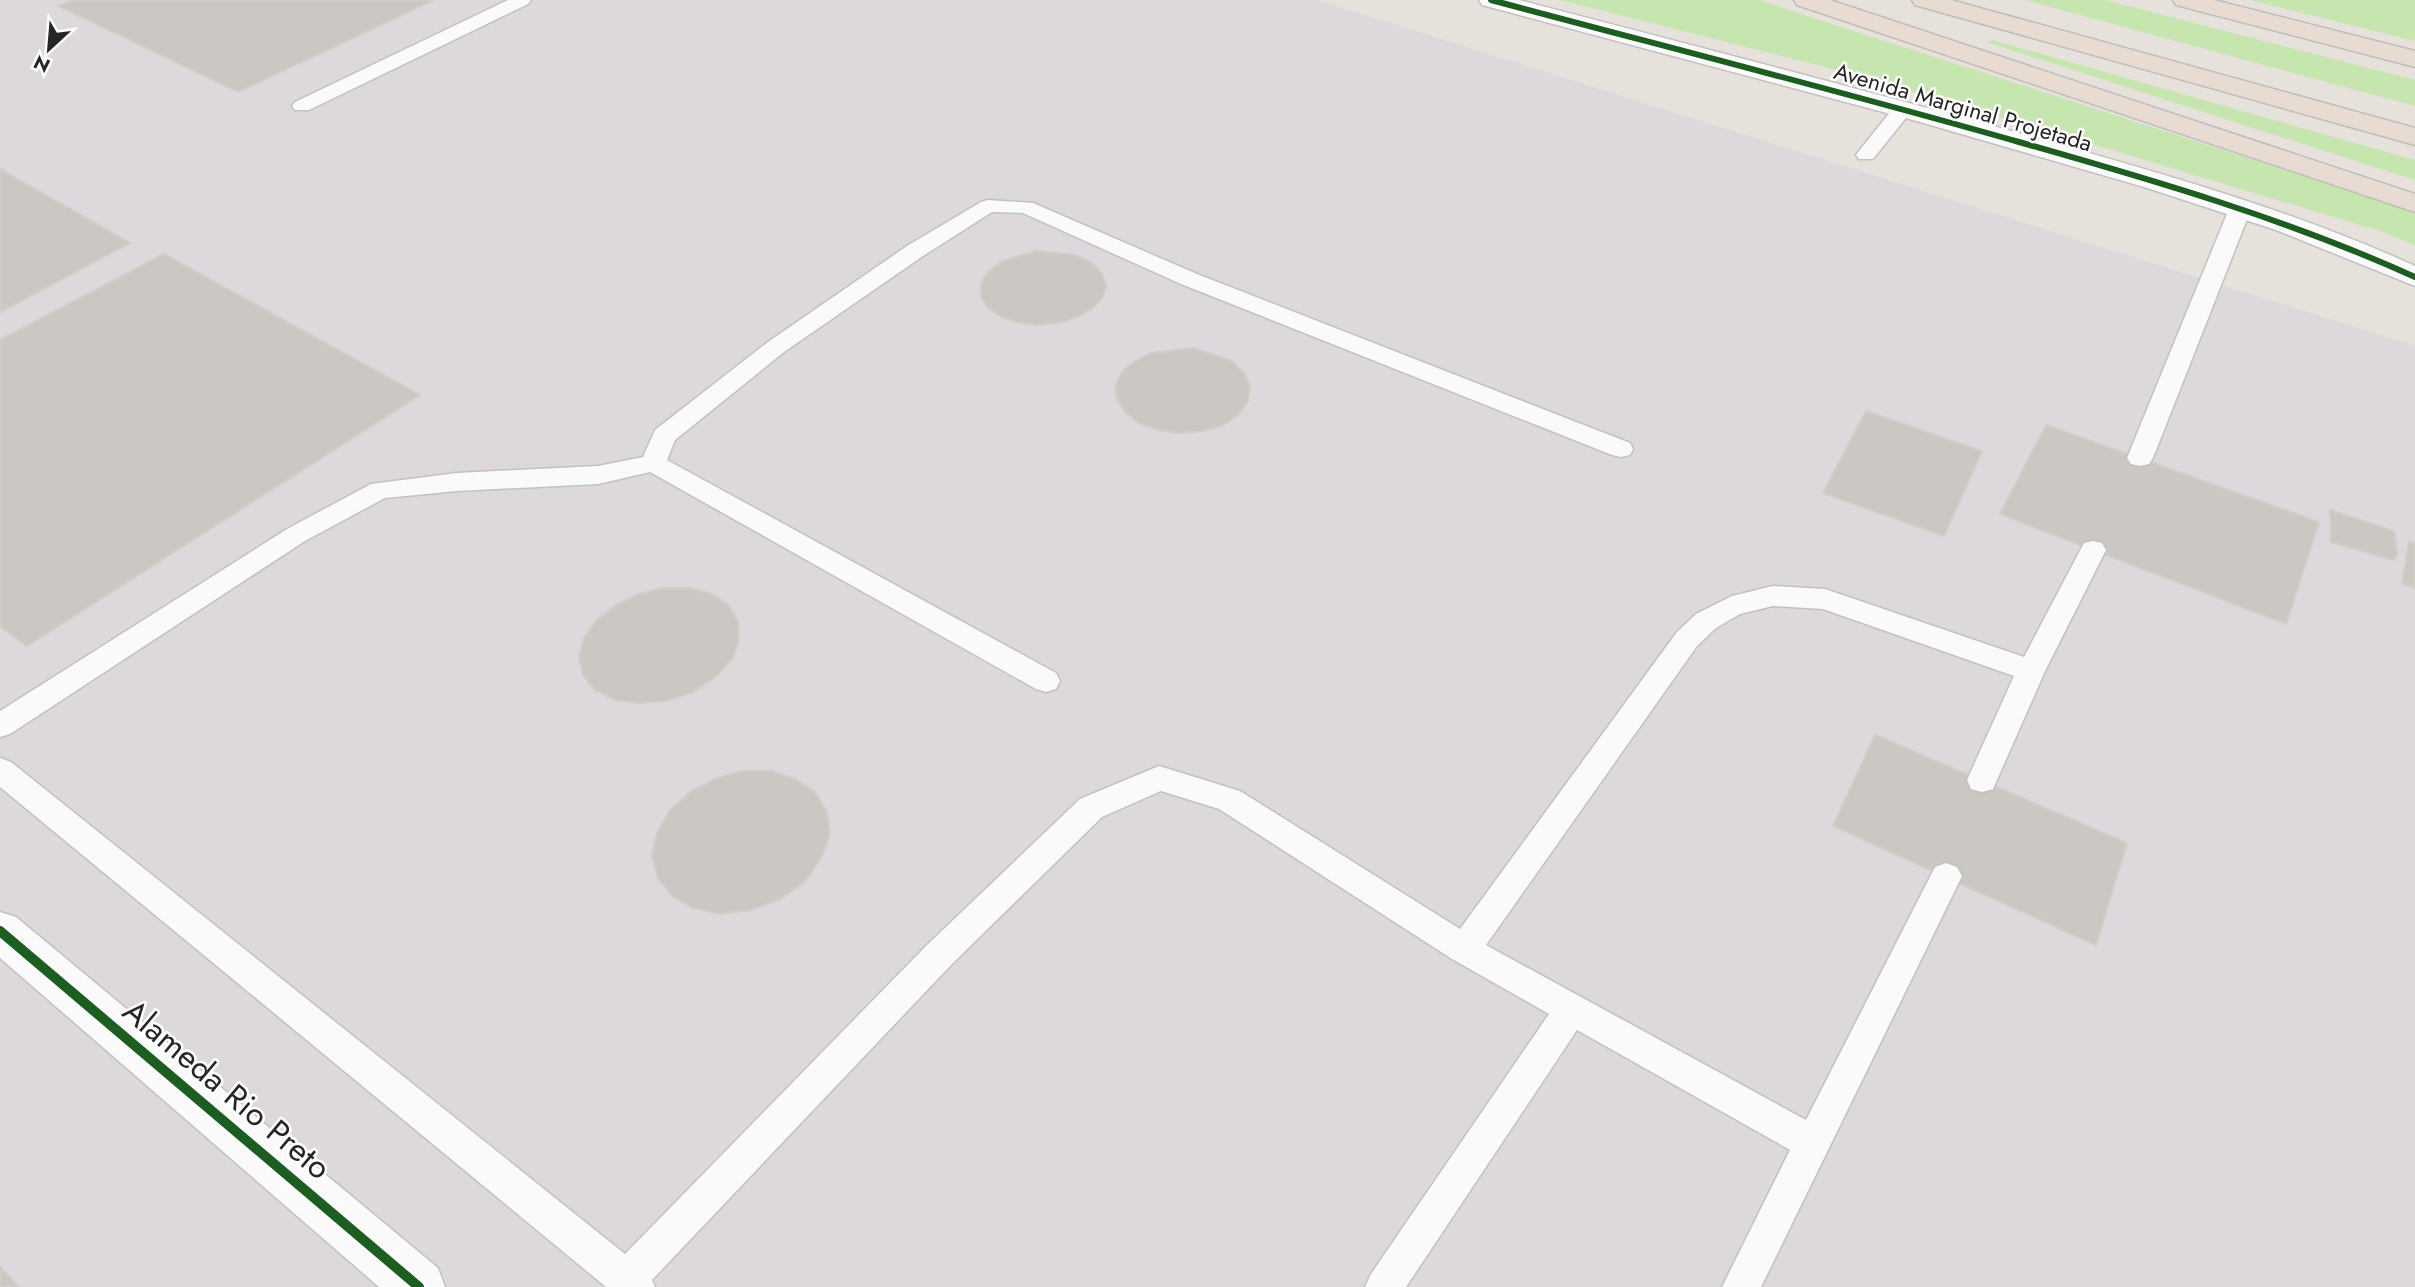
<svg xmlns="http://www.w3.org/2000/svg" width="2415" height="1287" font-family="Jost,sans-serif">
  <rect width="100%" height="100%" fill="#e6e1db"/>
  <path fill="#dcd8db" d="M 0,0 L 1317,0 L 2415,346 L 2415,1287 L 0,1287 Z"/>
  <g fill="#c6e5af">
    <path d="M 1560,0 L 1758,0 L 2415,212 L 2415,245 L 2380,231 L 2079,140 L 1825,67 Z"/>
    <path d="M 2025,0 L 2105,0 L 2415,80 L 2415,106 Z"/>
    <path d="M 2250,0 L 2415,0 L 2415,41 Z"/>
    <path d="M 1992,40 L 2415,160 L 2415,180 L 1986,42 Z"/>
  </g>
  <g fill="#cbc7c2" stroke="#d1cdc7" stroke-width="2">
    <path d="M 73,0 L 434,0 L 238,92 L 59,6 Z"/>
    <path d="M 0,169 L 130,243 L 0,312 Z"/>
    <path d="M 1036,251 L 1075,255 L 1091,262 L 1101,272 L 1106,284 L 1103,297 L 1093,308 L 1077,317 L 1058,323 L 1036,325 L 1016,322 L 1000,316 L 987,307 L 981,296 L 981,283 L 988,272 L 1001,262 Z"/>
    <path d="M 164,254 L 420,395 L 27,646 L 0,626 L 0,340 Z"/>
    <path d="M 1193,348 L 1232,361 L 1244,373 L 1250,386 L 1248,401 L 1239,414 L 1223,425 L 1203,431 L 1180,433 L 1158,430 L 1139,423 L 1125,412 L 1117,399 L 1116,385 L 1122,372 L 1135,361 L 1151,353 Z"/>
    <path d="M 1866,411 L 1982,451 L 1944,536 L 1823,493 Z"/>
    <path d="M 2046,425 L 2319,522 L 2286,624 L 2000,514 Z"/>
    <path d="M 2330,510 L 2394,531 L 2397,555 L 2393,560 L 2331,542 Z"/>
    <path d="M 2409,542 L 2415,544 L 2415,588 L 2402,583 Z"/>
    <path d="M 664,588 L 689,588 L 711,594 L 728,605 L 738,621 L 739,640 L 732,659 L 715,677 L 693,692 L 666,701 L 639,703 L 615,700 L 595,690 L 583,675 L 579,657 L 584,638 L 597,620 L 616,605 L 639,594 Z"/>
    <path d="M 1875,735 L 2127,843 L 2096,945 L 1833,826 Z"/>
    <path d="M 742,771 L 771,771 L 795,779 L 815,792 L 827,812 L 830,834 L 821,858 L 805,881 L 780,899 L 751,910 L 721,914 L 693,908 L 672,896 L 658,878 L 652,856 L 657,833 L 670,810 L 690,792 L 715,779 Z"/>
    <path d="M 0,1267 L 19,1287 L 0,1287 Z"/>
  </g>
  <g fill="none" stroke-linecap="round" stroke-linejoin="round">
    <defs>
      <g id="lane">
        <path d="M 508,0 L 531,0 L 528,4 L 309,110 L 295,110 L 292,106 L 295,102 Z"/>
        <path d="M 1902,104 L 1912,110 L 1909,114 L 1873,159 L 1859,159 L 1856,155 L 1859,151 L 1895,106 Z"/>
        <path d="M 988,200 L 1033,203 L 1197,274 L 1630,443 L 1633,449 L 1630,455 L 1621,457 L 1612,455 L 1181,284 L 1023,213 L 992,212 L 923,256 L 784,352 L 675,440 L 667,460 L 1056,673 L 1060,681 L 1056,689 L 1046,692 L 1036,689 L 650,472 L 598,484 L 457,491 L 385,498 L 305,541 L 10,734 L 0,737 L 0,711 L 287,529 L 371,484 L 457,473 L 598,466 L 643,457 L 655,430 L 768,342 L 907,246 L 981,202 Z"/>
        <path d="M 2240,203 L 2247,205 L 2251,209 L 2153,458 L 2149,464 L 2140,466 L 2131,464 L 2127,458 L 2229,209 L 2233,205 Z"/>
        <path d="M 2093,541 L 2102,543 L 2106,550 L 2045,671 L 1993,789 L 1982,792 L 1971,789 L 1967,780 L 2014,676 L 1823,609 L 1773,606 L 1740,614 L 1716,628 L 1697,646 L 1486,945 L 1806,1120 L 1935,867 L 1946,863 L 1957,867 L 1962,876 L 1761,1287 L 1722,1287 L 1790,1150 L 1577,1030 L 1406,1287 L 1365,1287 L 1371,1274 L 1549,1014 L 1452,959 L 1219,809 L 1161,791 L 1102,817 L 951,965 L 652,1280 L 655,1287 L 606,1287 L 0,787 L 0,758 L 11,762 L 625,1254 L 927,945 L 1080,799 L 1159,766 L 1240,791 L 1460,929 L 1677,632 L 1696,614 L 1732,596 L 1773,586 L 1825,589 L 2024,657 L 2084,543 Z"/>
      </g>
      <g id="street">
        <path d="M 1479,0 L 1519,0 C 1693,46 1867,90 2040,139 C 2167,175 2295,211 2415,266 L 2415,286 L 2276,230 L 2144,187 L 1913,120 L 1482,5 Z"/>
        <path d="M 0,912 L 16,917 L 438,1268 L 445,1287 L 379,1287 L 0,958 Z"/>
      </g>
      <g id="highway">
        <path d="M 1794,0 L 1830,0 L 2415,194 L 2415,212 L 1797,5 Z"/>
        <path d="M 1912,0 L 1951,0 L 2415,128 L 2415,145 L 1915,5 Z"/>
        <path d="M 2173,0 L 2214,0 L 2415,51 L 2415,67 L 2176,5 Z"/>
      </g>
    </defs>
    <use href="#lane" stroke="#c2c1c2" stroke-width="3"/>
    <use href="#street" stroke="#c2c1c2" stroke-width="3"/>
    <use href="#highway" stroke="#bebdbb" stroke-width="3"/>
    <use href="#lane" fill="#fbfafa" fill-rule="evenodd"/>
    <use href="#street" fill="#fbfafa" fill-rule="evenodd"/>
    <use href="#highway" fill="#e8dbd1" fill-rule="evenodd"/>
    <defs>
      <path id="cycleway-far1" d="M 1491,0 C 1667,47 1844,92 2019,142 C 2153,180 2287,219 2415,277"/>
      <path id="cycleway" d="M 0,931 L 419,1287"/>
    </defs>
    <use href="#cycleway-far1" stroke="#fff" stroke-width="10"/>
    <use href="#cycleway" stroke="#fff" stroke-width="15"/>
    <use href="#cycleway-far1" stroke="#1b5e20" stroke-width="6"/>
    <use href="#cycleway" stroke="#1b5e20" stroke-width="10"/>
  </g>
  <g text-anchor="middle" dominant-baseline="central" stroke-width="5" stroke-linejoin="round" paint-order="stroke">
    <g font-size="23" fill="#262626" stroke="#fff">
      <text transform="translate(1963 107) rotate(16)">Avenida Marginal Projetada</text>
    </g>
    <g font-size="33" fill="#262626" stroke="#fff">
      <text transform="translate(227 1089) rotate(40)">Alameda Rio Preto</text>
    </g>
  </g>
  <g transform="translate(49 49) rotate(206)" stroke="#ffffff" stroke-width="5" paint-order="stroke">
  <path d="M0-5L12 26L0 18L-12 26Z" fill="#262626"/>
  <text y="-10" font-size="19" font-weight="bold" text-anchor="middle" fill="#262626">N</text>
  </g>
</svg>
